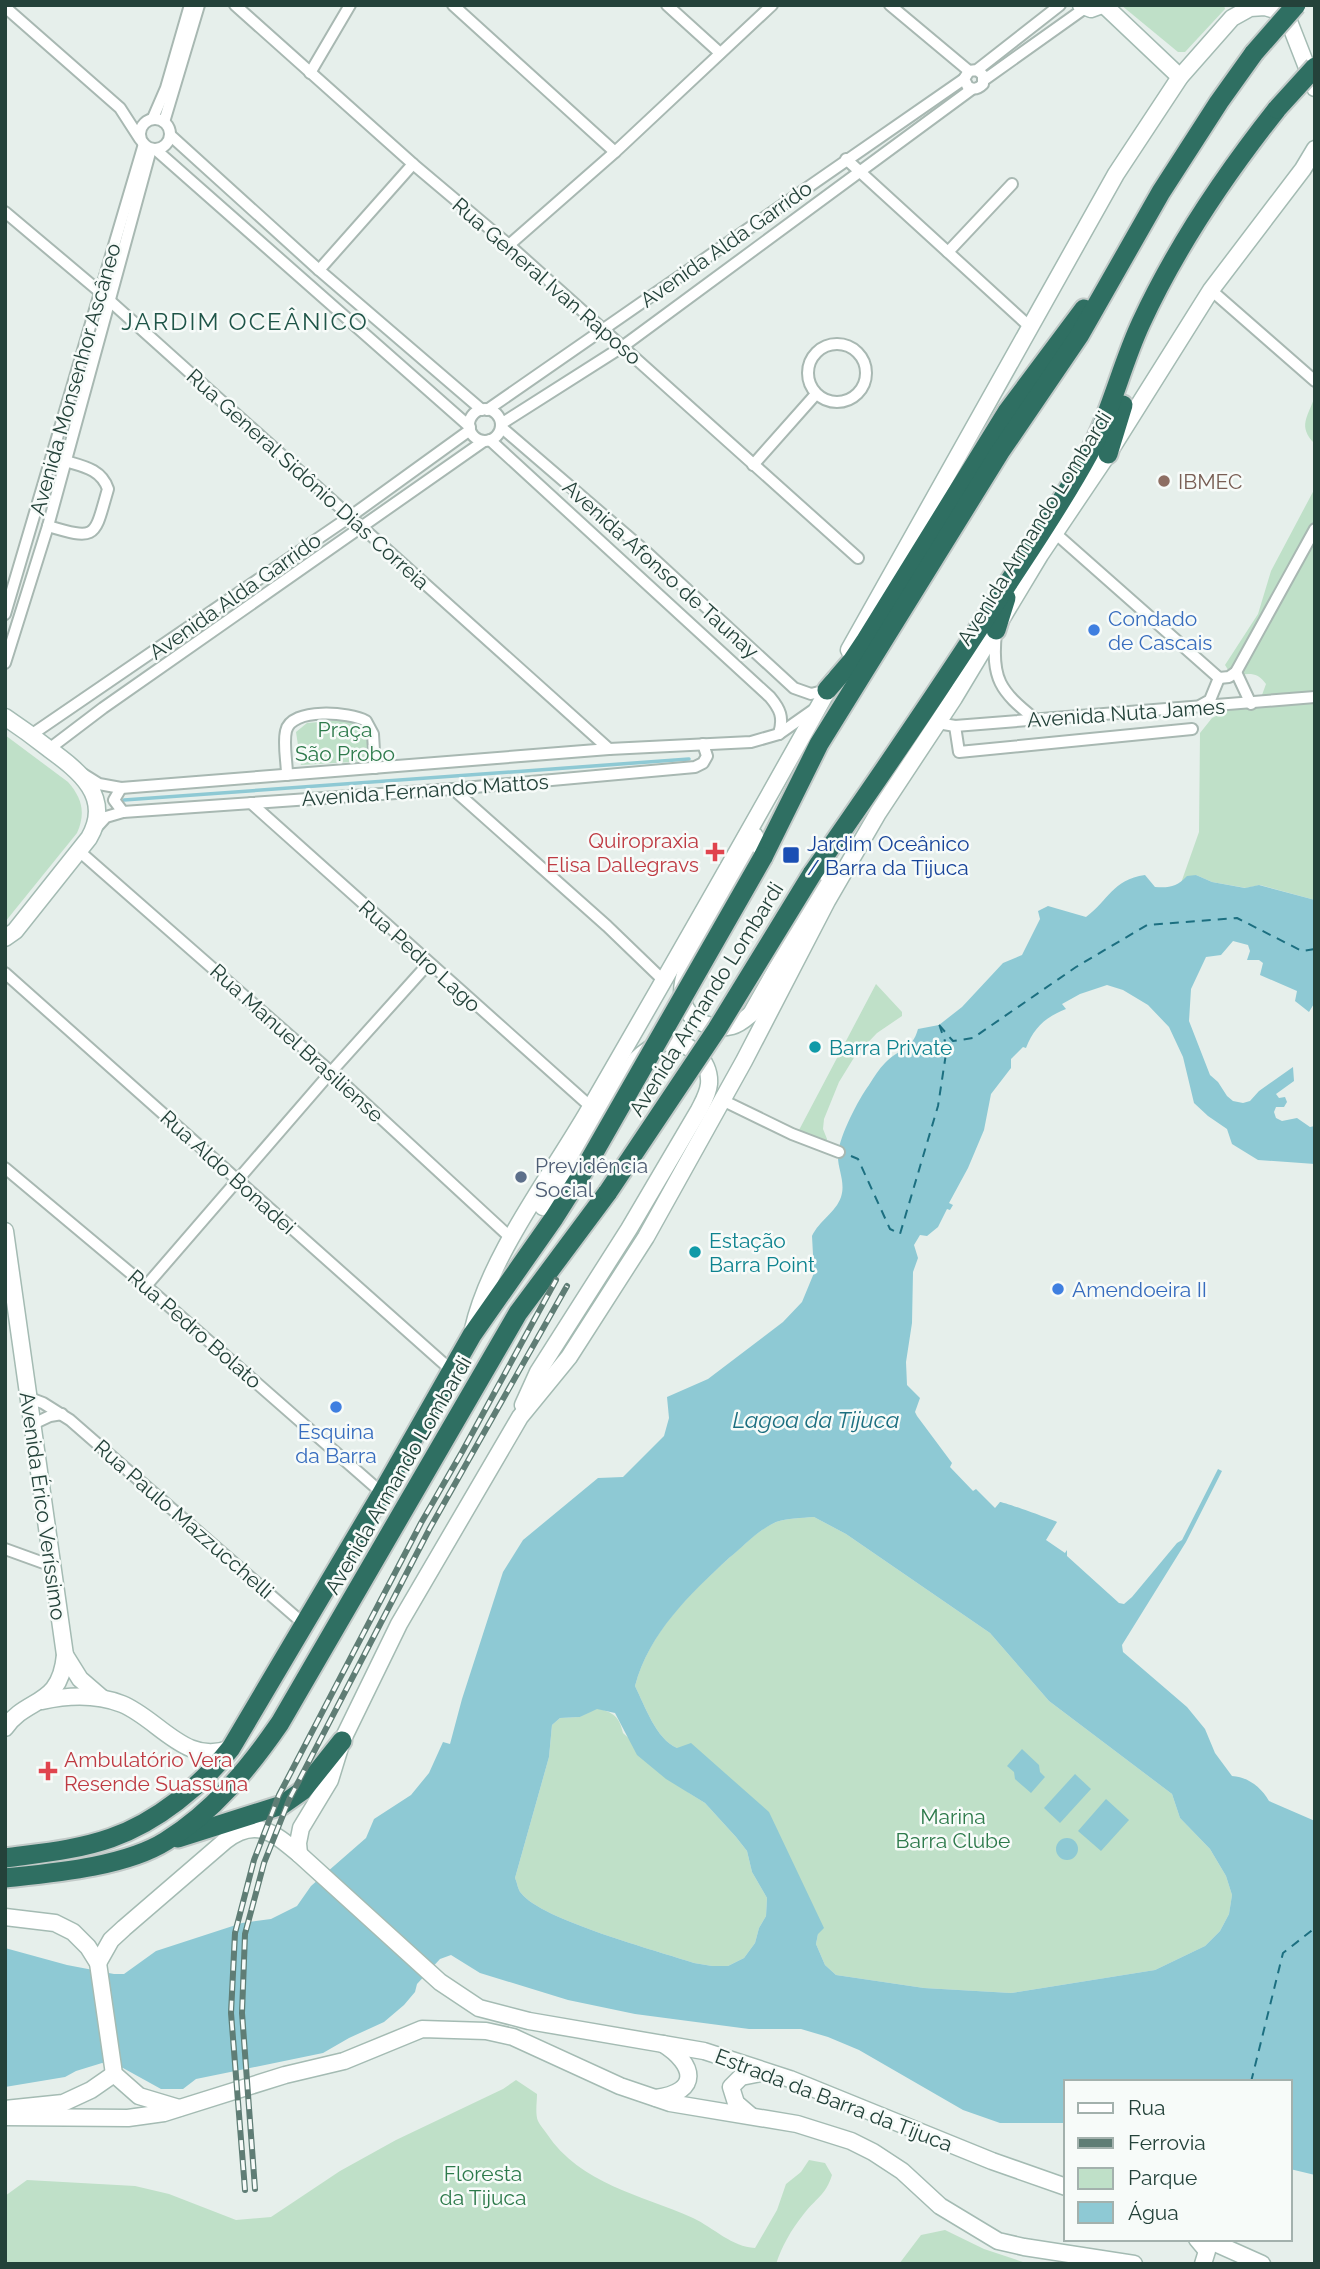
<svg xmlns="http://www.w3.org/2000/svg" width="1320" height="2269" font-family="Raleway,sans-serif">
  <rect width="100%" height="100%" fill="#e6efeb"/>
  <g fill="#bfe0c8">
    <path d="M 1121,5 L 1224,5 L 1225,9 L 1185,52 L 1178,52 Z"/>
    <path d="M 1315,396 L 1315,444 C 1297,426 1308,417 1315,396 Z"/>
    <path d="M 1315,488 L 1315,900 L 1260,885 L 1246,888 L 1212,882 L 1196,875 L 1181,883 L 1199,832 L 1200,733 L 1212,718 L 1226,711 L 1248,707 L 1262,695 L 1266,684 C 1257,670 1246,674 1232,676 L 1225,665 L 1258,614 L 1271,571 Z"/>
    <path d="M 354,719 L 366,727 L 369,761 L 301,765 L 296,732 L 307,723 Z"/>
    <path d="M 5,735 L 68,782 C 82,798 86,813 77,833 L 5,922 Z"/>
    <path d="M 876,984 L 902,1012 L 902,1016 L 877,1033 L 855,1056 L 839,1082 L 824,1119 L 823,1129 L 827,1139 L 826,1143 L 798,1132 Z"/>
    <path d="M 814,1517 L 846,1534 L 990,1633 L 1049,1701 L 1172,1794 L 1180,1818 L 1210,1849 L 1226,1876 L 1232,1895 L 1229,1914 L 1220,1931 L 1205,1946 L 1155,1970 L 1011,1993 L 924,1988 L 836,1975 L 825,1965 L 816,1944 L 818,1934 L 677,1748 C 656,1739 645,1706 635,1686 C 649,1633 689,1594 729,1558 C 743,1546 758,1530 776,1522 C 787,1518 802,1518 814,1517 Z"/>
    <path d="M 597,1708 C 614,1713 619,1716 623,1733 L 689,1793 L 705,1803 L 736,1837 L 747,1851 L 752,1872 L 767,1898 L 766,1916 L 759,1928 L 755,1943 L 744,1958 L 728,1966 L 712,1966 L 694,1963 C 659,1951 541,1920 521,1893 C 518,1890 517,1882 515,1878 L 549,1757 L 552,1725 L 560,1718 L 580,1717 Z"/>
    <path d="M 516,2080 L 537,2094 C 537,2102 535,2114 538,2121 C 540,2125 544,2130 547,2134 C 580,2184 642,2195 693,2218 C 714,2228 732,2247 755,2248 L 777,2210 L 786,2184 L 801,2172 L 809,2160 L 825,2163 L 832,2175 C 826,2195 815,2199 803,2215 C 791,2230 782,2246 776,2264 L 5,2264 L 5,2196 L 27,2180 L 135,2186 L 169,2194 L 236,2220 L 271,2217 L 340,2171 L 396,2140 L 503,2089 Z"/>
    <path d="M 945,2230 L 984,2249 L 1029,2264 L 899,2264 L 921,2235 Z"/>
  </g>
  <g fill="#8ec9d4" fill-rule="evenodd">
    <path d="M 1145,875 L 1155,887 C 1169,888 1177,887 1187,876 L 1196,875 L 1212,882 L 1245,888 L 1259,885 L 1315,900 L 1315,1002 L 1309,1012 L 1295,1001 L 1297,991 L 1260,975 L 1263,963 L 1259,960 L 1247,960 L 1250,951 L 1248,945 L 1233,941 L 1221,955 L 1206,957 L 1191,989 L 1189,1021 L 1210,1075 L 1218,1082 L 1227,1096 L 1233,1101 L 1243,1103 L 1250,1101 L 1259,1091 L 1293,1067 L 1294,1081 L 1276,1094 L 1279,1098 L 1285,1097 L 1287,1102 L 1284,1107 L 1276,1107 L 1274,1112 L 1276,1118 L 1282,1121 L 1297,1118 L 1310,1127 L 1315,1126 L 1315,1164 L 1258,1160 L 1232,1144 L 1227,1129 L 1208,1116 L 1194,1103 L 1183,1057 L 1169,1027 L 1148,1005 L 1123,990 L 1107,985 L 1080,994 L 1062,1004 L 1066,1009 C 1046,1017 1034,1027 1026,1048 L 1023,1047 L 1011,1059 L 1011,1068 L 991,1094 L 984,1130 L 968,1168 L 949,1203 L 953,1205 L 950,1210 L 947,1209 L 938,1227 L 927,1236 L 920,1235 L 914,1245 L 918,1258 L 913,1272 L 912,1323 L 906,1362 L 907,1385 L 920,1398 L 915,1412 L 917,1416 L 952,1463 L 950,1467 L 973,1491 L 976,1489 L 995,1508 L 1000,1502 C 1004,1502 1053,1520 1057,1522 L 1046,1540 L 1065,1553 L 1067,1550 L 1067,1556 L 1119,1603 L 1124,1604 L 1132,1597 L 1177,1543 L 1182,1540 L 1218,1469 L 1222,1471 L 1186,1542 L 1122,1645 L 1123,1652 L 1187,1707 L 1205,1729 L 1215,1753 L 1232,1776 C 1248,1777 1261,1787 1269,1801 L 1315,1821 L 1315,2175 L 1290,2169 L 1290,2082 L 1066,2082 L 1066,2123 L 1000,2123 L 963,2110 L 859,2050 L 828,2037 L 801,2029 L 749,2029 L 635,2014 L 568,2000 L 480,1973 L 451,1955 L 440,1959 L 417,1984 L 415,1992 L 404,2005 L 384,2022 L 349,2038 L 323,2053 L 196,2079 L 183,2089 L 161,2089 L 123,2068 L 102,2063 L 76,2071 L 65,2077 L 5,2087 L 5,1948 L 67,1965 L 114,1974 L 124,1974 L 156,1951 L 242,1923 L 271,1919 L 297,1906 L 311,1886 L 366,1838 L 374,1819 L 411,1795 L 429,1773 L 443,1742 L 450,1744 L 462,1699 L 503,1572 L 523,1540 L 598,1478 L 623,1477 L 664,1436 L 669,1418 L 667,1397 L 708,1379 L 783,1322 L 802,1302 L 814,1273 L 812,1236 C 819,1221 836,1212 841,1197 C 846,1182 837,1168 838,1154 C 840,1135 858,1100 869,1085 C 874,1077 879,1069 885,1063 C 899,1048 912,1051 918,1029 L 939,1025 L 962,1007 L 1003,963 L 1022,955 L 1040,919 L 1038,911 L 1048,906 L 1086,917 C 1109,900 1112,880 1145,875 ZM 814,1517 L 846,1534 L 990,1633 L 1049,1701 L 1172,1794 L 1180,1818 L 1210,1849 L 1226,1876 L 1232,1895 L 1229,1914 L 1220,1931 L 1205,1946 L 1155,1970 L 1011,1993 L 924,1988 L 836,1975 L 825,1965 L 816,1944 L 818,1934 L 824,1928 L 769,1812 L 691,1743 L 677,1748 C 656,1739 645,1706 635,1686 C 649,1633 690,1594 729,1558 C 744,1546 758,1530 776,1522 C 787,1518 802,1518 814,1517 ZM 597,1709 L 615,1713 L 637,1755 L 666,1779 L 705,1803 L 736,1837 L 747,1851 L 752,1872 L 767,1898 L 766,1916 L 759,1928 L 755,1943 L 744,1958 L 728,1966 L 712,1966 L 694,1963 C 659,1951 541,1920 521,1893 C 518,1890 517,1882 515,1878 L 549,1757 L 552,1725 L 560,1718 L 580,1717 Z"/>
    <path d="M 1022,1749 L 1039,1765 L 1040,1772 L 1045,1777 L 1031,1793 L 1015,1779 L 1014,1772 L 1007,1766 Z"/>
    <path d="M 1075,1774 L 1091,1789 L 1060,1823 L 1044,1808 Z"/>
    <path d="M 1106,1799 L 1129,1820 L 1101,1851 L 1078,1831 Z"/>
    <circle cx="1067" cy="1849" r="11"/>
  </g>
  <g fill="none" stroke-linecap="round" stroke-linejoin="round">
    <path stroke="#8ec9d4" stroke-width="3.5" d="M 124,800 L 689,759"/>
    <g stroke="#1c6f80" stroke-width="2" stroke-dasharray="9 7" stroke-linecap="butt">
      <path d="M 939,1025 L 953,1041 L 973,1038 L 1076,967 L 1147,925 L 1237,918 L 1302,951 L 1315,949"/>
      <path d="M 851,1156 L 858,1159 L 890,1229 L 900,1234 L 938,1106 L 947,1047 L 940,1027"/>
      <path d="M 1251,2082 L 1283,1953 L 1315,1928"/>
    </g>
    <defs>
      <g id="street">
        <path d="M 235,5 L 413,164 L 509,245 L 858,558"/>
        <path d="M 453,5 L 615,152"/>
        <path d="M 667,5 L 720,53"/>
        <path d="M 890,5 L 969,71"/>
        <path d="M 5,7 L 120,108 L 140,139"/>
        <path d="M 977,70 L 983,75 L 983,84 C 978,89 974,90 968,87 L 964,79 L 969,71 L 977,70 L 1060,5"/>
        <path d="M 310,73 L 350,5"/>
        <path d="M 984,80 L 1085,8"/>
        <path d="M 153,118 L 166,88 L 190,5"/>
        <circle cx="155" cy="134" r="15"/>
        <path d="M 164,122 L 199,5"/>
        <path d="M 170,135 L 319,270 L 482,410"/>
        <path d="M 155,149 L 470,427"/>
        <path d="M 846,159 L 1030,327"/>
        <path d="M 5,212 L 100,292 L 609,749"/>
        <path d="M 509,245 L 615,152 L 772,5"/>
        <path d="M 948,252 L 1012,184"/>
        <path d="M 319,270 L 413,164"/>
        <path d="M 1211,290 L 1315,381"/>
        <circle cx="837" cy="373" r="29"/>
        <circle cx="485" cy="425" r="16"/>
        <path d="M 487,410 L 964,79"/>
        <path d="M 501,424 L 622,347 L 972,89"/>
        <path d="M 501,427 L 644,550 L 794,688 L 811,694 L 827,690"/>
        <path d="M 490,440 L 770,697 C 780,709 784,717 779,734"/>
        <path d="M 753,465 L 816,394"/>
        <path d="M 48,526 C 98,541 94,537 108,489 C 101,468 81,466 62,460"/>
        <path d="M 1055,533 L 1219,678 L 1229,677 L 1236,672 L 1315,529"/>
        <path d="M 5,614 L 144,144"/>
        <path d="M 996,633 C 991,679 1000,691 1035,719"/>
        <path d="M 5,663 L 48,526 L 151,149"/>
        <path d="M 1236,672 L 1251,704"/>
        <path d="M 1201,705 L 1210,700 L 1219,678"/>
        <path d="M 938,723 L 955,726 L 1315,697"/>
        <path d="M 955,726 L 959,752 L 1192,729"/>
        <path d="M 31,735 L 351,516 L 470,430"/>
        <path d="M 49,749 L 103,708 L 484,441"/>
        <path d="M 83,774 L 99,784 L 121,788 L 609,749 L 751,742 L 779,734 L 816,708"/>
        <path d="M 287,775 C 287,762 283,744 286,731 C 291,707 350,712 366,721 L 373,734 L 375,768"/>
        <path d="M 121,788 L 114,800 L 123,812"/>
        <path d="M 453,789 L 607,926 L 663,980"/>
        <path d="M 251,803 L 591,1107"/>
        <path d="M 96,828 L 106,817 L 123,812 L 453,789 L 695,767 L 703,763 L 707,756 L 703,744"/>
        <path d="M 79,851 L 331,1072 L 512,1239"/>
        <path d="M 5,973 L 451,1370"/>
        <path d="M 722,1100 L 792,1134 L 839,1152"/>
        <path d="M 5,1168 L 146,1286 L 382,1493"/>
        <path d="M 146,1286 L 331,1072 L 429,963"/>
        <path d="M 27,1397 L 43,1403 L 70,1420 L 305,1625"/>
        <path d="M 31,1425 L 50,1416 L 62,1414"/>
        <path d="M 5,1549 L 52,1566"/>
      </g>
      <g id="secondary">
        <path d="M 1081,5 L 1091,9 L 1102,5"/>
        <path d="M 1104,5 L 1180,77"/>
        <path d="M 849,650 L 1116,174 L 1180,77 L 1232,18 L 1250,8 L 1265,7 L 1275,10 L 1290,24 L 1315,88"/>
        <path d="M 5,717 C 20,727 35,738 49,749 C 79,771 113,797 89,838 L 15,931 L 5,938"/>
        <path d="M 755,836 L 743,862 L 689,962 C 685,974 680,987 683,1000 C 687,1021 713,1031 732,1026 C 740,1024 745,1019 751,1014 L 828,878"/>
        <path d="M 5,1231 L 65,1655 C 60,1708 27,1696 5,1728"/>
        <path d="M 473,1329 C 490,1254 554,1172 592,1105 C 674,963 755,822 834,679"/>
        <path d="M 523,1405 L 538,1372 L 629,1229 L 699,1110 C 703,1102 708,1094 709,1084 C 711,1060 687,1038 663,1043 C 652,1046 644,1052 636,1060 L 543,1207"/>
        <path d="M 65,1655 L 80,1679 L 102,1698"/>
        <path d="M 42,1701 C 69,1695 96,1694 122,1704 C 159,1719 186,1767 231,1748"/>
        <path d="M 299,1854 L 298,1843 L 301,1828 L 330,1780 L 342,1741 L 399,1624 L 520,1417 L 569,1357 L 646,1237 L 744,1061 L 827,901 L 878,813 L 954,698 L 1040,555 L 1108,454 L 1211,290 L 1303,169 L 1315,149"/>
        <path d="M 5,1917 L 55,1923 L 73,1932 L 88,1947 L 98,1963 L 114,2074 L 139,2096 L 179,2108"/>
        <path d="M 98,1963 L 111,1940 L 124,1928 L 225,1841 C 256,1817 274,1833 299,1854 L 440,1982 L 479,2008 L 529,2021 L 704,2051 L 790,2079 L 992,2161 L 1066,2187"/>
        <path d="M 656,2098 C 701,2092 695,2064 663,2044"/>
        <path d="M 5,2109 L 63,2103 L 91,2090 L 114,2074"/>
        <path d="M 750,2115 L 736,2103 L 731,2087 L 741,2077 L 766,2072"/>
        <path d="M 5,2117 L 128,2118 L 164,2113 L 285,2075 L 344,2061 L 422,2029 L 486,2031 L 513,2037 L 620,2086 L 670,2103 L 797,2124 L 851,2141 L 873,2152 L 902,2171 L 940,2206 L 998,2241 L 1024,2247 L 1134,2264"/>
        <path d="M 1197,2239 L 1207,2251 L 1203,2264"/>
        <path d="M 1206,2239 L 1262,2264"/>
      </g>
      <g id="highway">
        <path d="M 1108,454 L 1123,405"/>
        <path d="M 996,630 L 1006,598"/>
        <path d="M 827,690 L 852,661 L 866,640 L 1007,412 L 1084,309"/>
        <path d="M 763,857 L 819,744 L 1000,452 L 1079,336 L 1161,192 L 1219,102 L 1254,53"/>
        <path d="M 812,874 C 877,781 940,689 1001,594 C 1031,548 1062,503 1088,455 C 1111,413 1121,366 1141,323 C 1177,245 1224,176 1277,109"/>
        <path d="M 178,1838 L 282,1805 L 302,1791 L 342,1741"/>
        <path d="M 5,1858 C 41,1853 77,1850 111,1838 C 157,1822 201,1786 231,1748 L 382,1493 L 472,1335 L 554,1218 L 580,1177"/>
        <path d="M 5,1878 C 52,1873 125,1867 166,1841 C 213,1812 249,1768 280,1723 L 518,1313 L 608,1192"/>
      </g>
    </defs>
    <use href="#street" stroke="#a8b8b2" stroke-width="14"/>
    <use href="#secondary" stroke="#a4bbb3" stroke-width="19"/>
    <use href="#highway" stroke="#c2cac8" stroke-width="23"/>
    <use href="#street" stroke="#fff" stroke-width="10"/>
    <use href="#secondary" stroke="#fff" stroke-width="16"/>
    <use href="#highway" stroke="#2f6f62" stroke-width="19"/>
    <defs>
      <g id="rail">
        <path d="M 255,2189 L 242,2013 L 245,1934 L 264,1863 L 289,1800 L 430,1528 L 567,1286"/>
        <path d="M 245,2190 L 231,2013 L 235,1933 L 254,1860 L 279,1795 L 421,1523 L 462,1452 L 556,1280"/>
      </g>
    </defs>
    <use href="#rail" stroke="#5f7d75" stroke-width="6"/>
    <use href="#rail" stroke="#f7fbf9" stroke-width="3.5" stroke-dasharray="10" stroke-linecap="butt"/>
    <defs>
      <g id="highway-bridge">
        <path d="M 1254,53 L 1296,5"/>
        <path d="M 1277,109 L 1315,67"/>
        <path d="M 580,1177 L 763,857"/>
        <path d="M 608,1192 L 717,1029 L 812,874"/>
      </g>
    </defs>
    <use href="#highway-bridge" stroke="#c2cac8" stroke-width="23" stroke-linecap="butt"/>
    <use href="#highway-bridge" stroke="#2f6f62" stroke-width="19"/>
  </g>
  <circle fill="#8d6e63" stroke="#f7fbf9" stroke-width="2.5" cx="1164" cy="481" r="7"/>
  <g fill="#3f7fe0" stroke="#f7fbf9" stroke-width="2.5">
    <circle cx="1094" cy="630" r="7"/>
    <circle cx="1058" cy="1289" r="7"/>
    <circle cx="336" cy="1407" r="7"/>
  </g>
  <g fill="#e0444e" stroke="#f7fbf9" stroke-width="2.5">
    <path d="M711.5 841.5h7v7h7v7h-7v7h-7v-7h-7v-7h7z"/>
    <path d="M44.5 1760.5h7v7h7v7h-7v7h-7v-7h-7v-7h7z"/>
  </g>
  <rect fill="#1a4fb4" stroke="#f7fbf9" stroke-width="2.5" x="782" y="846" width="18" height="18" rx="3.5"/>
  <g fill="#0f9aa8" stroke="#f7fbf9" stroke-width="2.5">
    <circle cx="815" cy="1047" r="7"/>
    <circle cx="695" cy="1252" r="7"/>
  </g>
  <circle fill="#5c6f8a" stroke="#f7fbf9" stroke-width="2.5" cx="521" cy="1177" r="7"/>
  <g text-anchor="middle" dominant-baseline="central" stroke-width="5" stroke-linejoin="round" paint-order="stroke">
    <g font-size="21" fill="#24423a" stroke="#f7fbf9">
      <text transform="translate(726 244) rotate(-35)">Avenida Alda Garrido</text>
      <text transform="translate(547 281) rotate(41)">Rua General Ivan Raposo</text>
      <text transform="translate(75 379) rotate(-74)">Avenida Monsenhor Ascâneo</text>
      <text transform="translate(308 479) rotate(42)">Rua General Sidônio Dias Correia</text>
      <text transform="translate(1034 528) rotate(-58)">Avenida Armando Lombardi</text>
      <text transform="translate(661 569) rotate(42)">Avenida Afonso de Taunay</text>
      <text transform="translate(235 596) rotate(-35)">Avenida Alda Garrido</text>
      <text transform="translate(1126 713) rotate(-4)">Avenida Nuta James</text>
      <text transform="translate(425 790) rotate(-4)">Avenida Fernando Mattos</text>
      <text transform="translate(420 956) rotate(42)">Rua Pedro Lago</text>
      <text transform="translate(706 999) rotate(-58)">Avenida Armando Lombardi</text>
      <text transform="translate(297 1043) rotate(42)">Rua Manuel Brasiliense</text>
      <text transform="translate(228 1172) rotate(42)">Rua Aldo Bonadei</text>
      <text transform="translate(195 1329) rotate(41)">Rua Pedro Bolato</text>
      <text transform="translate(398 1475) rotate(-60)">Avenida Armando Lombardi</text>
      <text transform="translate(43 1506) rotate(82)">Avenida Érico Veríssimo</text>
      <text transform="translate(184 1519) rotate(41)">Rua Paulo Mazzucchelli</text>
      <text transform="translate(834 2100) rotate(21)">Estrada da Barra da Tijuca</text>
    </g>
    <g font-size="21" fill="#785e54" stroke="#f7fbf9" text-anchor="start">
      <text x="1178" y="481">IBMEC</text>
    </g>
    <g font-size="21" fill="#366cbe" stroke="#f7fbf9" text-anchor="start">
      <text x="1108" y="618">Condado<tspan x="1108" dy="24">de Cascais</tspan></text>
      <text x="1072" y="1289">Amendoeira II</text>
      <text x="336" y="1431" text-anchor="middle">Esquina<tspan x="336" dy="24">da Barra</tspan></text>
    </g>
    <g font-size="21" fill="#2d7a4b" stroke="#f7fbf9">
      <text x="345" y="729">Praça<tspan x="345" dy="24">São Probo</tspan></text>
      <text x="953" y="1816">Marina<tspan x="953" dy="24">Barra Clube</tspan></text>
      <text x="483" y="2173">Floresta<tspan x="483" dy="24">da Tijuca</tspan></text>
    </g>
    <g font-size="21" fill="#be3a42" stroke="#f7fbf9" text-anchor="end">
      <text x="699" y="840">Quiropraxia<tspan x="699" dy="24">Elisa Dallegravs</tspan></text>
      <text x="64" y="1759" text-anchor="start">Ambulatório Vera<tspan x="64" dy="24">Resende Suassuna</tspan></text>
    </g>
    <g font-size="21" fill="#164399" stroke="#f7fbf9" text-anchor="start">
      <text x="807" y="843">Jardim Oceânico<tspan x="807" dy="24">/ Barra da Tijuca</tspan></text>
    </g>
    <g font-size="21" fill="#0d838f" stroke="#f7fbf9" text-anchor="start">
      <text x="829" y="1047">Barra Private</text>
      <text x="709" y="1240">Estação<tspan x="709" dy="24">Barra Point</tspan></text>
    </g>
    <g font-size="21" fill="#4e5e75" stroke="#f7fbf9" text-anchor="start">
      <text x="535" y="1165">Previdência<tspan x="535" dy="24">Social</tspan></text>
    </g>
    <g font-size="23" font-style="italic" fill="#1c6f80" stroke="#f7fbf9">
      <text x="816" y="1419">Lagoa da Tijuca</text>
    </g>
    <g font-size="24" letter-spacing="2" fill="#1f5548" stroke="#f7fbf9">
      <text x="245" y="321">JARDIM OCEÂNICO</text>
    </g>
  </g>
  <rect width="1320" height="2269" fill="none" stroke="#24423a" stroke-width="14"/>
  <rect x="1064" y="2080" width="228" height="161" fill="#f7fbf9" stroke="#a3b1ad" stroke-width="2"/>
  <rect x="1078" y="2103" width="35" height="10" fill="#ffffff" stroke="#a3b1ad" stroke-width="2"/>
  <text x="1128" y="2115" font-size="21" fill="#24423a">Rua</text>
  <rect x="1078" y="2138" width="35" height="10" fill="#5f7d75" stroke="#a3b1ad" stroke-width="2"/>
  <text x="1128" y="2150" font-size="21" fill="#24423a">Ferrovia</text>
  <rect x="1078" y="2168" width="35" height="21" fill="#bfe0c8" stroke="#a3b1ad" stroke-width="2"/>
  <text x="1128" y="2185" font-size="21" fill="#24423a">Parque</text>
  <rect x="1078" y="2202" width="35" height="21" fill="#8ec9d4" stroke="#a3b1ad" stroke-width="2"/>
  <text x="1128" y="2220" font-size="21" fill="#24423a">Água</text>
</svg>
